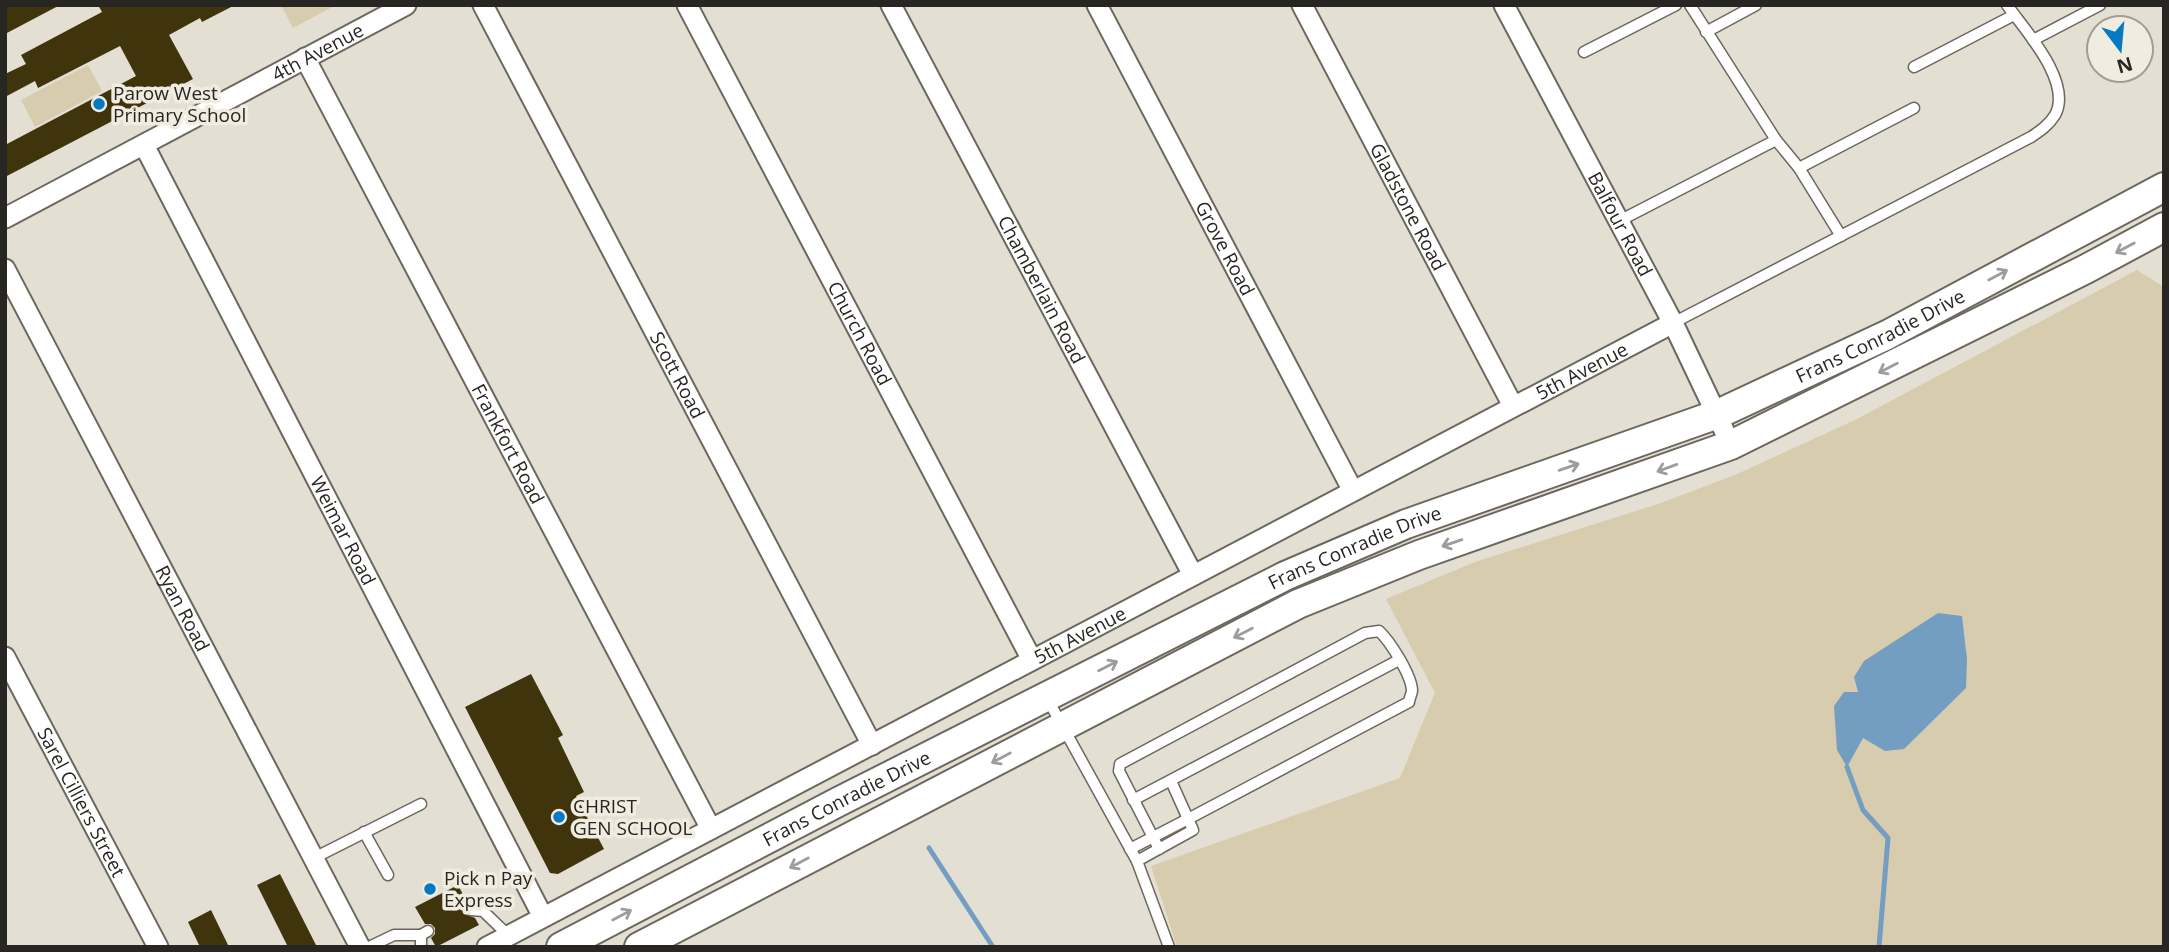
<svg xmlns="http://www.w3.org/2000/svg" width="2169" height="952" font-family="'Open Sans',sans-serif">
  <rect width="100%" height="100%" fill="#e3dfd3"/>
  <g fill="#d7ccad">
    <path d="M 281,5 L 336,5 L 293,28 Z"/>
    <path d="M 88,65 L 102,91 L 35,127 L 21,100 Z"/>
    <path d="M 2137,270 L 2164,287 L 2164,947 L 1177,947 L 1151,866 L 1400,778 L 1435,693 L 1386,599 L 1475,562 L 1661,503 L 1735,475 L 1857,419 Z"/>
  </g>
  <path fill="#749dc2" d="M 1938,613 L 1962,616 L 1967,659 L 1966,688 L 1904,749 L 1885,751 L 1863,738 L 1847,767 L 1837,750 L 1834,706 L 1844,692 L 1858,692 L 1854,677 L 1864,661 Z"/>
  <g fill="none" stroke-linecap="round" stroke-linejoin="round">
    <g stroke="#749dc2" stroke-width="5">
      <path d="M 1847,767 L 1863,810 L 1888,838 L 1879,947"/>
      <path d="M 929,848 L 993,947"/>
    </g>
  </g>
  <g fill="#40340d">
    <path d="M 5,5 L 60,5 L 5,34 Z"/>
    <path d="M 98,5 L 235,5 L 202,22 L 200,18 L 169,35 L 193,79 L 5,177 L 5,145 L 136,76 L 120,46 L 38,88 L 35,81 L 5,97 L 5,74 L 26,64 L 21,55 L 102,12 Z"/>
    <path d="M 531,674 L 563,735 L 558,738 L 584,792 L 576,796 L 604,849 L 558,874 L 550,873 L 465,707 Z"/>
    <path d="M 280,874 L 317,947 L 288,947 L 257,885 Z"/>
    <path d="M 458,885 L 468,904 L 464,909 L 465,914 L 475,918 L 479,925 L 436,947 L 431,938 L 435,934 L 435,928 L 431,924 L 425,924 L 415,907 Z"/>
    <path d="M 211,910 L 229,947 L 200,947 L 188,922 Z"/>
  </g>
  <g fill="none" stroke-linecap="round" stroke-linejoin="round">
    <defs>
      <g id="service">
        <path d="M 1690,5 L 1776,140 L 1799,168 L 1841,236"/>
        <path d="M 1706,32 L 1756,5"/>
        <path d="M 2033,40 L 2100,5"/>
        <path d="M 1584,52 L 1676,5"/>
        <path d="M 1914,67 L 2014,15"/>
        <path d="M 1799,168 L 1914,108"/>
        <path d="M 1619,221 L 1776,140"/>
        <path d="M 1673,323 L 2031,137 C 2040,131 2049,125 2055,115 C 2073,82 2025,30 2007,5"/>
        <path d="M 1048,700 L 1137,861 L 1169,947"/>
        <path d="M 1133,800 L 1399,660"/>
        <path d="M 364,832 L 388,875"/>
        <path d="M 1130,849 L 1188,819 L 1409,702 C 1409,700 1412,692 1412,691 C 1412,676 1390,641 1379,631 L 1365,633 L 1120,764 L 1119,771 L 1159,849"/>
        <path d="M 314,858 L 421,804"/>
        <path d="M 1137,861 L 1193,830 L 1171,781"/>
        <path d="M 471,910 L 483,911 L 508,935"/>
        <path d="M 369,947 L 394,935 L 421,935"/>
        <path d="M 421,947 L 421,935 L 428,931"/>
      </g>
      <g id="minor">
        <path id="s1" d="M 483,5 L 872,745"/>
        <path id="s2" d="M 687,5 L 1032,660"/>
        <path id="s3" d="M 891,5 L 1193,575"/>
        <path id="s4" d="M 1097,5 L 1353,491"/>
        <path id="s5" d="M 1302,5 L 1513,406"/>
        <path id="s6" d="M 1504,5 L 1673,323 L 1731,445"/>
        <path id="s7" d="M 305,58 L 711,829"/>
        <path id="s8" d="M 144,145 L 543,917"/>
        <path id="s9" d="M 5,218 L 406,5"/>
        <path id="s10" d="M 5,269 L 360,947"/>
        <path id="s11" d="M 5,657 L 158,947"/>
        <path id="s12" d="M 487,947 L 1673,323"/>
      </g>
      <g id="secondary">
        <path id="s13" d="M 561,947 L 838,802 L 1285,576 L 1406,524 L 1718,414 L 1887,335 L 2164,187"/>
        <path d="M 639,947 L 1298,604 L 1419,555 L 1731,445 L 2086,269 L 2164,227"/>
      </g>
    </defs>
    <use href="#service" stroke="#6c685e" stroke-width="13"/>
    <use href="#minor" stroke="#6c685e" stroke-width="23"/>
    <use href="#secondary" stroke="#6c685e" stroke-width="32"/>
    <use href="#service" stroke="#fff" stroke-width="10"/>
    <use href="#minor" stroke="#fff" stroke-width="19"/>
    <use href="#secondary" stroke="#fff" stroke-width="28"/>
  </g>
  <defs><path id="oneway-shaft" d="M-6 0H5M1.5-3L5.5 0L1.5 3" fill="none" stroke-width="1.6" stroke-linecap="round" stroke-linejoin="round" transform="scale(1.75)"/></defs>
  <g stroke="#9e9d9c">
    <use href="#oneway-shaft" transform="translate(2125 248) rotate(152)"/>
    <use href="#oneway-shaft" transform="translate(1998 275) rotate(-28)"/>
    <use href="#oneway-shaft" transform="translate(1888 368) rotate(153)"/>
    <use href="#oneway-shaft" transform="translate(1569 467) rotate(-19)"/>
    <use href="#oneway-shaft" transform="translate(1667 468) rotate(160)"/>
    <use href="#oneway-shaft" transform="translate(1452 543) rotate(161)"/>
    <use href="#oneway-shaft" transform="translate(1243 633) rotate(153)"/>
    <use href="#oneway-shaft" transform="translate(1108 666) rotate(-27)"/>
    <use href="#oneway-shaft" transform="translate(1001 758) rotate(152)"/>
    <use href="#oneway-shaft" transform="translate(799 863) rotate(152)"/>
    <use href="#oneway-shaft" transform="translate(622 915) rotate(-28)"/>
  </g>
  <g fill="#0579c3" stroke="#f0ece0" stroke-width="2.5">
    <circle cx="99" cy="104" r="7"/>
    <circle cx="559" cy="817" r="7"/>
    <circle cx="430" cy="889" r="7"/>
  </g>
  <g text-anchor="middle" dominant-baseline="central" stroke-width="7" stroke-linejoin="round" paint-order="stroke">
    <g font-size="19" fill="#282622" stroke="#f0ece0">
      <text stroke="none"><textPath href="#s9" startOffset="354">4th Avenue</textPath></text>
      <text stroke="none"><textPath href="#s5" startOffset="228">Gladstone Road</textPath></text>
      <text stroke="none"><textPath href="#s6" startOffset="248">Balfour Road</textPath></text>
      <text stroke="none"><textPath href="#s4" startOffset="275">Grove Road</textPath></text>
      <text stroke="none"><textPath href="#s3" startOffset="322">Chamberlain Road</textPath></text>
      <text stroke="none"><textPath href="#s2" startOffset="371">Church Road</textPath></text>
      <text stroke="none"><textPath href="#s13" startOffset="1456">Frans Conradie Drive</textPath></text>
      <text stroke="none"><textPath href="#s12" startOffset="1237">5th Avenue</textPath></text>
      <text stroke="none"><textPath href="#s1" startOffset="418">Scott Road</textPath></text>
      <text stroke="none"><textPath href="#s7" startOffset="436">Frankfort Road</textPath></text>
      <text stroke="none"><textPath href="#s8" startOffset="434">Weimar Road</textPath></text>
      <text stroke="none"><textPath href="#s13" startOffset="889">Frans Conradie Drive</textPath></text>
      <text stroke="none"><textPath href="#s10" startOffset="383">Ryan Road</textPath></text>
      <text stroke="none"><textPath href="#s12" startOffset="670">5th Avenue</textPath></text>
      <text stroke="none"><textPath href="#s13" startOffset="322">Frans Conradie Drive</textPath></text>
      <text stroke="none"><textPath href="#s11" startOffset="164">Sarel Cilliers Street</textPath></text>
    </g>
    <g font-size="19" fill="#282622" stroke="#f0ece0" text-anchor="start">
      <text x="113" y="93">Parow West<tspan x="113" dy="22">Primary School</tspan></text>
      <text x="573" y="806">CHRIST<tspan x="573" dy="22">GEN SCHOOL</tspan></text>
      <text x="444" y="878">Pick n Pay<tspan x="444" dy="22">Express</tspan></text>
    </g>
  </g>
  <rect width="2169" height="952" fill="none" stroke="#282622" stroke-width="14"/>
  <g transform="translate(2120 49) rotate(164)"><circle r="33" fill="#f0ece0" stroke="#a09d94" stroke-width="2"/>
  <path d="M0-5L12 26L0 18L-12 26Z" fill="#0579c3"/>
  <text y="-10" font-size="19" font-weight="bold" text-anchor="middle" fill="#282622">N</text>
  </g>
</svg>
